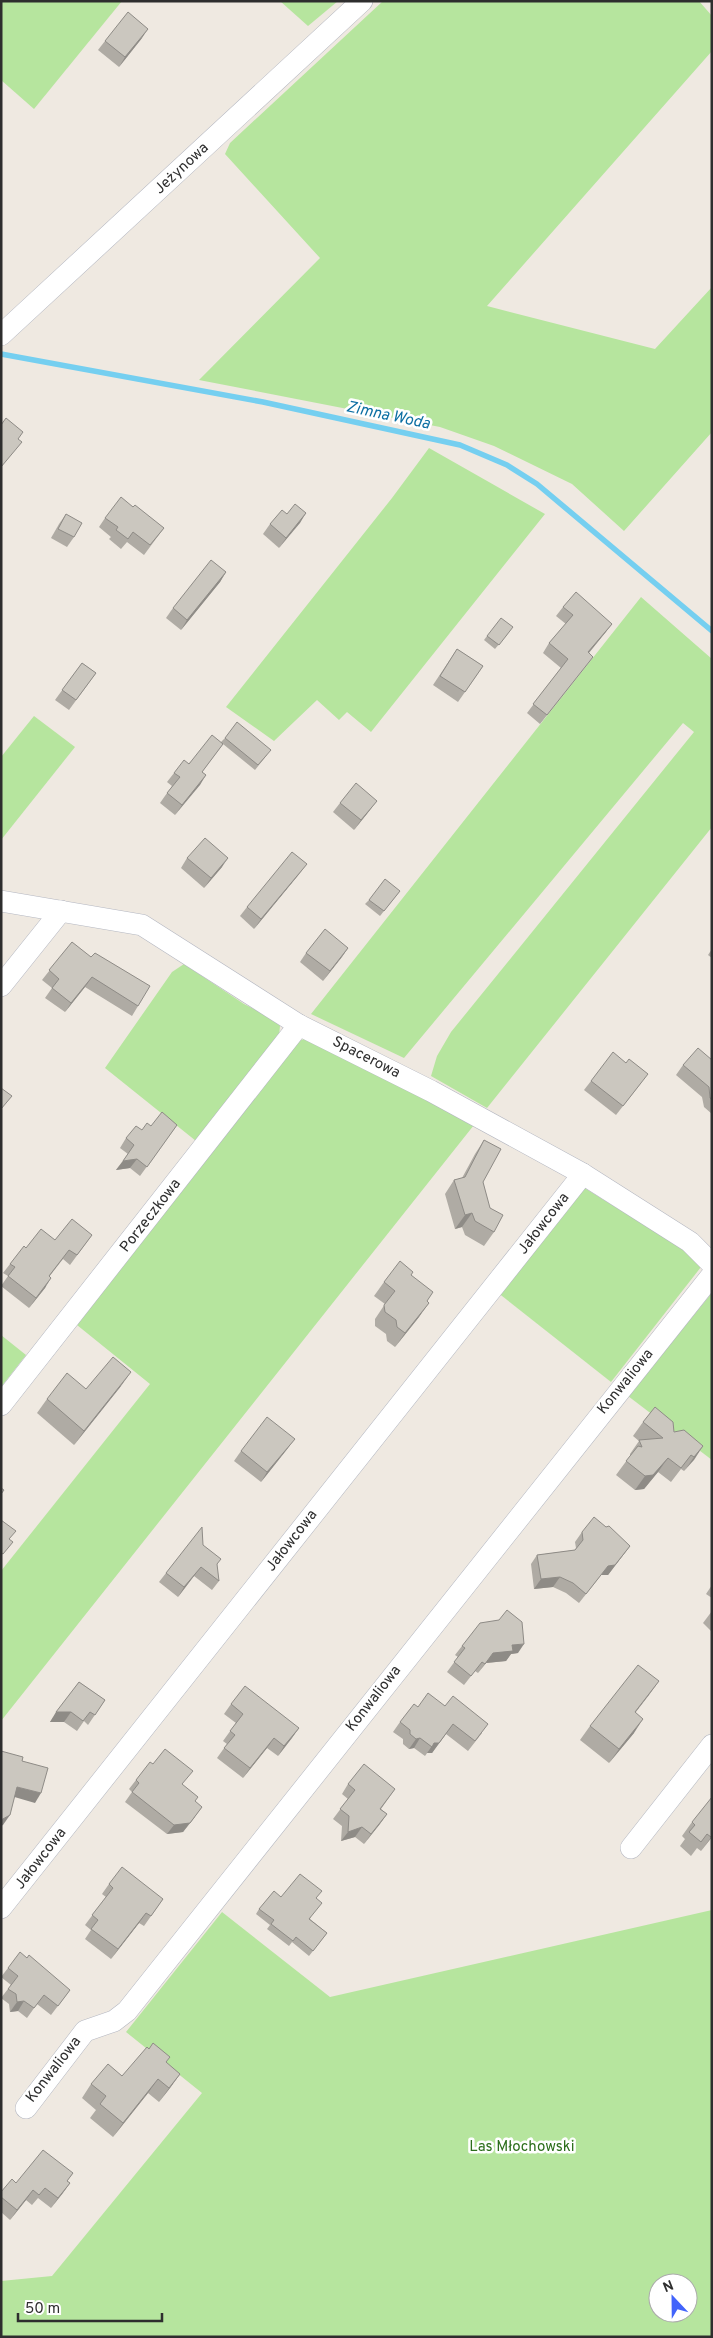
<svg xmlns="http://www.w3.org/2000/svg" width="713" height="2338" font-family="Overpass,sans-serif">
  <rect width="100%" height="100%" fill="#efe9e1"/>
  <g fill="#b6e59e" fill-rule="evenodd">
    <path d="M 1,1 L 122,1 L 34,109 L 1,80 Z"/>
    <path d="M 280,1 L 338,1 L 308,26 Z"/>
    <path d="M 383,1 L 699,1 L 712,16 L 712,51 L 487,306 L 655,349 L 712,287 L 712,432 L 624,531 L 572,484 L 494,446 L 440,427 L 199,380 L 320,258 L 225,154 L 230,143 Z"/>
    <path d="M 429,448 L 545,514 L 371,732 L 347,712 L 339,720 L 317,700 L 274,741 L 226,707 L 392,498 Z"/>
    <path d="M 641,597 L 712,659 L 712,827 L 487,1108 L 431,1076 L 437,1056 L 451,1032 L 694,732 L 683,723 L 404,1058 L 311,1014 Z"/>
    <path d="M 34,716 L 75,747 L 1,840 L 1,757 Z"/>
    <path d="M 184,964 L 244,1004 L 278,1021 L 280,1026 L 279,1036 L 196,1141 L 105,1068 L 172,972 Z"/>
    <path d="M 309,1037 L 474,1125 L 1,1721 L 1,1571 L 150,1384 L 77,1325 L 299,1041 Z"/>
    <path d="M 583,1187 L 688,1252 L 701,1267 L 611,1382 L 497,1292 Z"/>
    <path d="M 711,1294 L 712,1294 L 712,1460 L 628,1396 Z"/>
    <path d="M 1,1335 L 26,1355 L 1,1387 Z"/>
    <path d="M 712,1910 L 712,2337 L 1,2337 L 1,2281 L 52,2276 L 202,2093 L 126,2032 L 222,1912 L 330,1997 ZM 658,2283 L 688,2283 L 688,2313 L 658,2313 Z"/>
  </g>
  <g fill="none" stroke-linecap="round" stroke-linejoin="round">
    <path stroke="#75cff0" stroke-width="5.5" d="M 1,354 L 263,402 L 460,445 L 507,465 L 537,484 L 712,631"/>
    <defs>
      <g id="minor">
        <path d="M 1,335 L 362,1"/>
        <path d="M 1,901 L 142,925 L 299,1025 L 431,1091 L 583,1174 L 690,1242 L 712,1264"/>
        <path d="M 1,986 L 61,911"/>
        <path d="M 1,1405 L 299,1025"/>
        <path d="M 631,1848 L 712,1745"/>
        <path d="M 1,1908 L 583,1174"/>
        <path d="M 26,2108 L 85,2031 L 114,2021 L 127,2011 L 712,1275"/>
      </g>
    </defs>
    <use href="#minor" stroke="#b4b7c1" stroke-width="22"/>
    <use href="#minor" stroke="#fff" stroke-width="21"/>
  </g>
  <g fill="#afaba4">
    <path d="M 142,38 L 119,67 L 98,50 L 105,41 Z"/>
    <path d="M 133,507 L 164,528 L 144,555 L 127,542 L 121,549 L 109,539 L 111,537 L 99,527 L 105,518 Z"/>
    <path d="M 306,513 L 279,548 L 263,534 L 270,524 L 287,514 Z"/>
    <path d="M 66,514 L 74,537 L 67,547 L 51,538 L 59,524 Z"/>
    <path d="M 226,572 L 220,582 L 181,630 L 166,618 L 173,608 Z"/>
    <path d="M 563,607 L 612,624 L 605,633 L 589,653 L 593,657 L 586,666 L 540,724 L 527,713 L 561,668 L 543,653 L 549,643 L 566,624 L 556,616 Z"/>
    <path d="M 509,632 L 495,649 L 484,640 L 487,636 Z"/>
    <path d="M 457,649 L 483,666 L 458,702 L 433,685 Z"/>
    <path d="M 82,663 L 96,673 L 69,710 L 55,700 Z"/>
    <path d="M 225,738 L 267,755 L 255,770 L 223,744 L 202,772 L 206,775 L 175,815 L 160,803 L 172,786 L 167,782 L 174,773 L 221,742 Z"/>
    <path d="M 340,803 L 370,810 L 354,830 L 333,812 Z"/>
    <path d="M 187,858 L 222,867 L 204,888 L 181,868 Z"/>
    <path d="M 300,873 L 254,929 L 240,916 L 247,907 Z"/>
    <path d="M 400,891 L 380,916 L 365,904 L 369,900 Z"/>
    <path d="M 72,942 L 138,1006 L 132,1016 L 85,987 L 65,1012 L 45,998 L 52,988 L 42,980 Z"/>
    <path d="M 348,948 L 323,981 L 300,962 L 306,953 Z"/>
    <path d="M 712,949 L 712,958 L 708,955 Z"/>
    <path d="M 712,1060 L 712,1114 L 704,1107 L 702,1097 L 676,1075 L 683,1065 Z"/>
    <path d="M 591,1081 L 641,1083 L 616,1115 L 584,1090 Z"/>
    <path d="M 177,1125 L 140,1176 L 130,1168 L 116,1170 L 128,1154 L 120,1148 L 126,1138 L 151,1126 Z"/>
    <path d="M 484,1140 L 483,1182 L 494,1232 L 484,1246 L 465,1235 L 462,1227 L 455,1229 L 445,1194 L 454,1180 L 462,1178 L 475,1154 Z"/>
    <path d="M 92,1235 L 70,1265 L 63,1259 L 49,1277 L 45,1288 L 29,1308 L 1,1286 L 8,1276 L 3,1273 L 10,1264 L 26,1248 L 55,1240 Z"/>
    <path d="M 411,1275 L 427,1301 L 419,1317 L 395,1347 L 387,1341 L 386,1334 L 375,1326 L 375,1319 L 385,1304 L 374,1296 L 384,1282 Z"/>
    <path d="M 121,1386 L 74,1445 L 37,1413 L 47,1399 L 86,1389 Z"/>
    <path d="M 643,1422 L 674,1432 L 703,1446 L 684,1471 L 681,1469 L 671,1482 L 658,1472 L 644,1489 L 635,1490 L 616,1475 L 630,1456 L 630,1454 L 639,1441 L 633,1436 Z"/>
    <path d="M 288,1448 L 261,1482 L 234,1461 L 241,1451 Z"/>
    <path d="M 582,1532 L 630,1546 L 608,1575 L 601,1575 L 579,1603 L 566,1593 L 553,1587 L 534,1589 L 531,1564 L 537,1555 L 575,1550 L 576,1548 L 575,1542 Z"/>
    <path d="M 203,1545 L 219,1581 L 212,1590 L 194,1576 L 178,1597 L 159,1582 L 166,1573 Z"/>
    <path d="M 712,1585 L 712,1598 L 706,1594 Z"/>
    <path d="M 712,1611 L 712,1632 L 703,1623 Z"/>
    <path d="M 462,1646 L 518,1653 L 511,1654 L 506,1661 L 486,1663 L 478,1673 L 475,1671 L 464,1685 L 447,1672 L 458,1657 L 455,1655 Z"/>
    <path d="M 659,1681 L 635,1712 L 634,1733 L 609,1763 L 580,1740 L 590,1726 Z"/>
    <path d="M 79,1682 L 105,1700 L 88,1725 L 84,1721 L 77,1731 L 64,1722 L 50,1722 Z"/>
    <path d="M 231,1704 L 299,1728 L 278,1756 L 267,1748 L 243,1778 L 217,1758 L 227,1744 L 223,1741 L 236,1723 L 224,1714 Z"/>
    <path d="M 418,1707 L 482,1733 L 468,1751 L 446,1734 L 432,1753 L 427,1753 L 425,1756 L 414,1748 L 409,1749 L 403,1744 L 403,1739 L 393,1732 L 400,1722 Z"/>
    <path d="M 136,1780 L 183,1785 L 195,1801 L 195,1817 L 183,1832 L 167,1834 L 125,1802 L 132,1792 L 129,1789 Z"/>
    <path d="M 348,1784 L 395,1789 L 381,1809 L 387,1814 L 364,1844 L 355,1837 L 341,1841 L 342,1826 L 333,1819 L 348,1799 L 342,1794 Z"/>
    <path d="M 692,1822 L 712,1837 L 701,1851 L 697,1848 L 691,1856 L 680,1846 L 685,1839 L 682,1836 Z"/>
    <path d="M 109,1884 L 163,1899 L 144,1926 L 139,1923 L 111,1959 L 85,1939 L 91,1930 L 85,1925 L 106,1897 L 102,1894 Z"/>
    <path d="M 281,1897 L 316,1899 L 310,1919 L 327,1933 L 309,1956 L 292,1942 L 289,1946 L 267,1929 L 270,1925 L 256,1914 L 259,1909 Z"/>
    <path d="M 8,1968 L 70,1990 L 51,2015 L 37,2004 L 27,2018 L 18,2011 L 10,2012 L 9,2004 L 1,1998 L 11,1985 L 1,1977 Z"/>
    <path d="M 166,2063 L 180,2074 L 170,2088 L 159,2102 L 148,2093 L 113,2137 L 90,2118 L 96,2110 L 82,2098 L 91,2084 Z"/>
    <path d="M 73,2173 L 67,2181 L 70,2183 L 51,2208 L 38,2198 L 32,2205 L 26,2200 L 10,2220 L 1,2212 L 1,2192 L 16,2183 Z"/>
  </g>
  <g fill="#8e8b86">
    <path d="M 148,29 L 142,38 L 119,67 L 125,57 Z"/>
    <path d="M 306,513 L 300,523 L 279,548 L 286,538 Z"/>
    <path d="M 226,572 L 220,582 L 181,630 L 187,620 Z"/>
    <path d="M 612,624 L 605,633 L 581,662 L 588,652 Z"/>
    <path d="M 206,775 L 200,785 L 175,815 L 182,805 Z"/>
    <path d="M 377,801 L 370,810 L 354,830 L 361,820 Z"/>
    <path d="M 228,858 L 222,867 L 204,888 L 211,878 Z"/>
    <path d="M 307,864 L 300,873 L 254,929 L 261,919 Z"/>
    <path d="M 348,948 L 342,957 L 323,981 L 330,971 Z"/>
    <path d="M 92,977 L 85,987 L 65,1012 L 71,1003 Z"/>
    <path d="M 137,1159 L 130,1168 L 116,1170 L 123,1161 Z"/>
    <path d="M 472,1213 L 462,1227 L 455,1229 L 465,1215 Z"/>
    <path d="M 51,1278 L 45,1288 L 29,1308 L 36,1298 Z"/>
    <path d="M 429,1303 L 419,1317 L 395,1347 L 405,1333 Z"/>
    <path d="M 131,1372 L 121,1386 L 74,1445 L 84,1431 Z"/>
    <path d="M 295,1439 L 288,1448 L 261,1482 L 267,1472 Z"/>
    <path d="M 703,1446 L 694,1460 L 684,1471 L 694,1457 Z"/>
    <path d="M 668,1458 L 658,1472 L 644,1489 L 635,1490 L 645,1476 Z"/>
    <path d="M 630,1546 L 608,1575 L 601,1575 L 579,1603 L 608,1566 Z"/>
    <path d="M 201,1567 L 194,1576 L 178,1597 L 184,1587 Z"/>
    <path d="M 560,1577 L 553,1587 L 534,1589 L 541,1579 Z"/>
    <path d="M 524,1644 L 518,1653 L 511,1654 L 506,1661 L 486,1663 L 478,1673 L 493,1653 L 512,1645 Z"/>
    <path d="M 659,1681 L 649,1695 L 625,1726 L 635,1712 Z"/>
    <path d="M 56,1712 L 71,1712 L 64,1722 L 50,1722 Z"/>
    <path d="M 643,1719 L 634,1733 L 609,1763 L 619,1749 Z"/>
    <path d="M 453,1724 L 432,1753 L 427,1753 L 425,1756 L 434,1743 Z"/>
    <path d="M 299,1728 L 292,1738 L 278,1756 L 284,1746 Z"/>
    <path d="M 274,1738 L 267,1748 L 243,1778 L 250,1768 Z"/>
    <path d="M 420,1738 L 414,1748 L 409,1749 L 416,1739 Z"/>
    <path d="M 17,1787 L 41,1793 L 35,1803 L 11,1796 Z"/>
    <path d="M 202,1807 L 183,1832 L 167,1834 L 174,1825 Z"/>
    <path d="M 387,1814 L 380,1824 L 364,1844 L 371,1834 Z"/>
    <path d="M 10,1815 L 3,1825 L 1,1826 L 1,1820 Z"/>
    <path d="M 362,1827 L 355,1837 L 341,1841 L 348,1832 Z"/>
    <path d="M 712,1836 L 712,1837 L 701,1851 Z"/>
    <path d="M 146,1913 L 139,1923 L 111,1959 L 118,1949 Z"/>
    <path d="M 24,2001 L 18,2011 L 10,2012 L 17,2002 Z"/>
    <path d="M 180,2074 L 170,2088 L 159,2102 L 169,2088 Z"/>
    <path d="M 158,2079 L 148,2093 L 113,2137 L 123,2123 Z"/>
    <path d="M 70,2183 L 63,2193 L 51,2208 L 58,2198 Z"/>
    <path d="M 33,2190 L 26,2200 L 10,2220 L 17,2210 Z"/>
  </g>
  <g fill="#cbc7bf" stroke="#8e8b86">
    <path d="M 128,12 L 148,29 L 125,57 L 105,41 Z"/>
    <path d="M 6,418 L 23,432 L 18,439 L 22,442 L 1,467 L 1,425 Z"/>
    <path d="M 121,497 L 133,507 L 135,505 L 164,528 L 150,545 L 133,532 L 128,539 L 116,530 L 118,527 L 105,518 Z"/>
    <path d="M 295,504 L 306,513 L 286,538 L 270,524 L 282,510 L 287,514 Z"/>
    <path d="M 66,514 L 82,523 L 74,537 L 58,529 Z"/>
    <path d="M 211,560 L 226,572 L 187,620 L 173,608 Z"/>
    <path d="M 576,592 L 612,624 L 588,652 L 593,657 L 547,715 L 533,704 L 568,659 L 549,643 L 573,615 L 563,607 Z"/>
    <path d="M 501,618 L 513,627 L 499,645 L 487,636 Z"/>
    <path d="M 457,649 L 483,666 L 465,692 L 440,676 Z"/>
    <path d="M 82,663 L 96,673 L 76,700 L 62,690 Z"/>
    <path d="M 237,722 L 271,750 L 258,765 L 225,738 Z"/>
    <path d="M 212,735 L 223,744 L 202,772 L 206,775 L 182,805 L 167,793 L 180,777 L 174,773 L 184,760 L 189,764 Z"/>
    <path d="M 356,783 L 377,801 L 361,820 L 340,803 Z"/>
    <path d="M 205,838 L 228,858 L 211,878 L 187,858 Z"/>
    <path d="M 292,852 L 307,864 L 261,919 L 247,907 Z"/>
    <path d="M 385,879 L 400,891 L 384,911 L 369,900 Z"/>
    <path d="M 325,929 L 348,948 L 330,971 L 306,953 Z"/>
    <path d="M 72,942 L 91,957 L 95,953 L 150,986 L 138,1006 L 92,977 L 71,1003 L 52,988 L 59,979 L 49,970 Z"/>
    <path d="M 698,1048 L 712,1060 L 712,1099 L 710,1098 L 709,1087 L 683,1065 Z"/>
    <path d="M 613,1052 L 626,1063 L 629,1059 L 648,1074 L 623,1106 L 591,1081 Z"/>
    <path d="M 1,1088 L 12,1096 L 1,1109 Z"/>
    <path d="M 162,1112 L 177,1125 L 147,1167 L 137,1159 L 123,1161 L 134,1145 L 126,1138 L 136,1126 L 142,1130 L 147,1123 L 151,1126 Z"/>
    <path d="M 484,1140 L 501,1149 L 483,1182 L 490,1208 L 503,1215 L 494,1232 L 475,1221 L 472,1213 L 465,1215 L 454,1180 L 465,1177 Z"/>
    <path d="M 72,1219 L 92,1235 L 77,1255 L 69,1250 L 49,1276 L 51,1278 L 36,1298 L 8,1276 L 15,1267 L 10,1264 L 24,1246 L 26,1248 L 41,1229 L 55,1240 Z"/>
    <path d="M 400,1261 L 413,1272 L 411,1275 L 433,1292 L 427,1301 L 429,1303 L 405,1333 L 397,1327 L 396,1320 L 385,1312 L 384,1305 L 395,1291 L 384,1282 Z"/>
    <path d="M 113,1357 L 131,1372 L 84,1431 L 47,1399 L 67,1373 L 86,1389 Z"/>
    <path d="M 655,1407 L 673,1422 L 674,1432 L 684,1430 L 703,1446 L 694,1457 L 691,1455 L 681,1468 L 668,1458 L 653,1475 L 645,1476 L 626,1461 L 638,1446 L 642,1447 L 639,1440 L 663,1438 L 643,1422 Z"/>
    <path d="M 267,1417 L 295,1439 L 267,1472 L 241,1451 Z"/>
    <path d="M 1,1488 L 4,1490 L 1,1494 Z"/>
    <path d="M 594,1517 L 606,1527 L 609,1526 L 630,1546 L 615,1565 L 608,1566 L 586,1594 L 573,1583 L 560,1577 L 541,1579 L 537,1555 L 575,1550 L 583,1540 L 582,1532 Z"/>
    <path d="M 1,1520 L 16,1531 L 9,1539 L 13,1542 L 3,1554 L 1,1553 Z"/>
    <path d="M 202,1527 L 203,1545 L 221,1559 L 217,1564 L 219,1581 L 201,1567 L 184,1587 L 166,1573 Z"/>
    <path d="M 507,1610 L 522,1622 L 524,1644 L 512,1645 L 513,1651 L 493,1653 L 485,1664 L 482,1662 L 471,1676 L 454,1662 L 465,1648 L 462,1646 L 480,1623 L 499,1620 Z"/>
    <path d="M 638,1665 L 659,1681 L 635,1712 L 643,1719 L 619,1749 L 590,1726 Z"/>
    <path d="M 79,1682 L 105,1700 L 95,1715 L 90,1712 L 83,1721 L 71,1712 L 56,1712 Z"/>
    <path d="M 245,1686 L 299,1728 L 284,1746 L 274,1738 L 250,1768 L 224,1748 L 235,1735 L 230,1731 L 243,1714 L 231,1704 Z"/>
    <path d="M 428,1693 L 445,1706 L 453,1696 L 488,1724 L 475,1741 L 453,1724 L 439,1743 L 434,1743 L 432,1747 L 420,1738 L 416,1739 L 410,1734 L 410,1730 L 400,1722 L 414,1704 L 418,1707 Z"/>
    <path d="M 165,1749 L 193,1771 L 182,1784 L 198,1797 L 195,1801 L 202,1807 L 190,1823 L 174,1825 L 132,1792 L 139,1783 L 136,1780 L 150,1762 L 153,1764 Z"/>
    <path d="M 1,1751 L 23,1757 L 22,1761 L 48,1768 L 41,1793 L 17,1787 L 10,1815 L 1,1820 Z"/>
    <path d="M 364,1764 L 395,1789 L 380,1809 L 387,1814 L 371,1834 L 362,1827 L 348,1832 L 349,1816 L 340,1809 L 355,1790 L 348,1784 Z"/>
    <path d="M 712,1797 L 712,1836 L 711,1837 L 707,1834 L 701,1842 L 689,1832 L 695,1825 L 692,1822 Z"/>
    <path d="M 122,1867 L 163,1899 L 151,1916 L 146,1913 L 118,1949 L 91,1929 L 98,1920 L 92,1915 L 113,1888 L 109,1884 Z"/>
    <path d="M 300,1874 L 322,1891 L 316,1898 L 322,1903 L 309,1919 L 327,1933 L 313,1951 L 296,1937 L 293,1941 L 271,1924 L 274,1920 L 259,1909 L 274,1891 L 281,1897 Z"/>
    <path d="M 20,1952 L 27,1958 L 29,1955 L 70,1990 L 58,2006 L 44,1995 L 34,2008 L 24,2001 L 17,2002 L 16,1994 L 8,1989 L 18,1976 L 8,1968 Z"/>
    <path d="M 153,2043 L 170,2057 L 166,2062 L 180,2074 L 169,2088 L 158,2079 L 123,2123 L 100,2104 L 106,2096 L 91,2084 L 108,2064 L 122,2076 L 147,2047 L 149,2049 Z"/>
    <path d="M 43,2150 L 73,2173 L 67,2181 L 70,2183 L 58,2198 L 45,2188 L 39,2195 L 33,2190 L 17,2210 L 1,2197 L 1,2192 L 12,2179 L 16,2183 Z"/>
  </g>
  <g text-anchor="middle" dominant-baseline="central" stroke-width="5" stroke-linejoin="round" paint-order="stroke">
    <g font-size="15" fill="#2e2e2e" stroke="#fff">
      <text transform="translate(182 169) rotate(-43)">Jeżynowa</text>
      <text transform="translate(366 1058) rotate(27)">Spacerowa</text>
      <text transform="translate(151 1216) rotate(-52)">Porzeczkowa</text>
      <text transform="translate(544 1224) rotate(-52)">Jałowcowa</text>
      <text transform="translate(626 1382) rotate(-51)">Konwaliowa</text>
      <text transform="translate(292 1541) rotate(-52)">Jałowcowa</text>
      <text transform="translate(374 1699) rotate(-52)">Konwaliowa</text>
      <text transform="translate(41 1859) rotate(-52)">Jałowcowa</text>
      <text transform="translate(54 2070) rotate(-52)">Konwaliowa</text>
    </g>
    <g font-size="15" fill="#2c6e1b" stroke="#fff">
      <text x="522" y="2147">Las Młochowski</text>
    </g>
    <g font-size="16" font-style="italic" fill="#0d6fa3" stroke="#fff">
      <text transform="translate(388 416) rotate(12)">Zimna Woda</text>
    </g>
  </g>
  <rect width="713" height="2338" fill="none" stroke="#2e2e2e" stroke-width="5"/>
  <g transform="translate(673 2298) rotate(338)"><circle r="24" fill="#ffffff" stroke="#ababab"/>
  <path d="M0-4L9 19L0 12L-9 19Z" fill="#4264fb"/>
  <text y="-8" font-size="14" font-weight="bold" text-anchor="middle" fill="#2e2e2e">N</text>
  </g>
  <path d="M18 2313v8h144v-8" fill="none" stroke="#2e2e2e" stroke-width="2.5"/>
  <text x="25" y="2313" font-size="15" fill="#2e2e2e" stroke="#ffffff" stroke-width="4" paint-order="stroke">50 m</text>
</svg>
